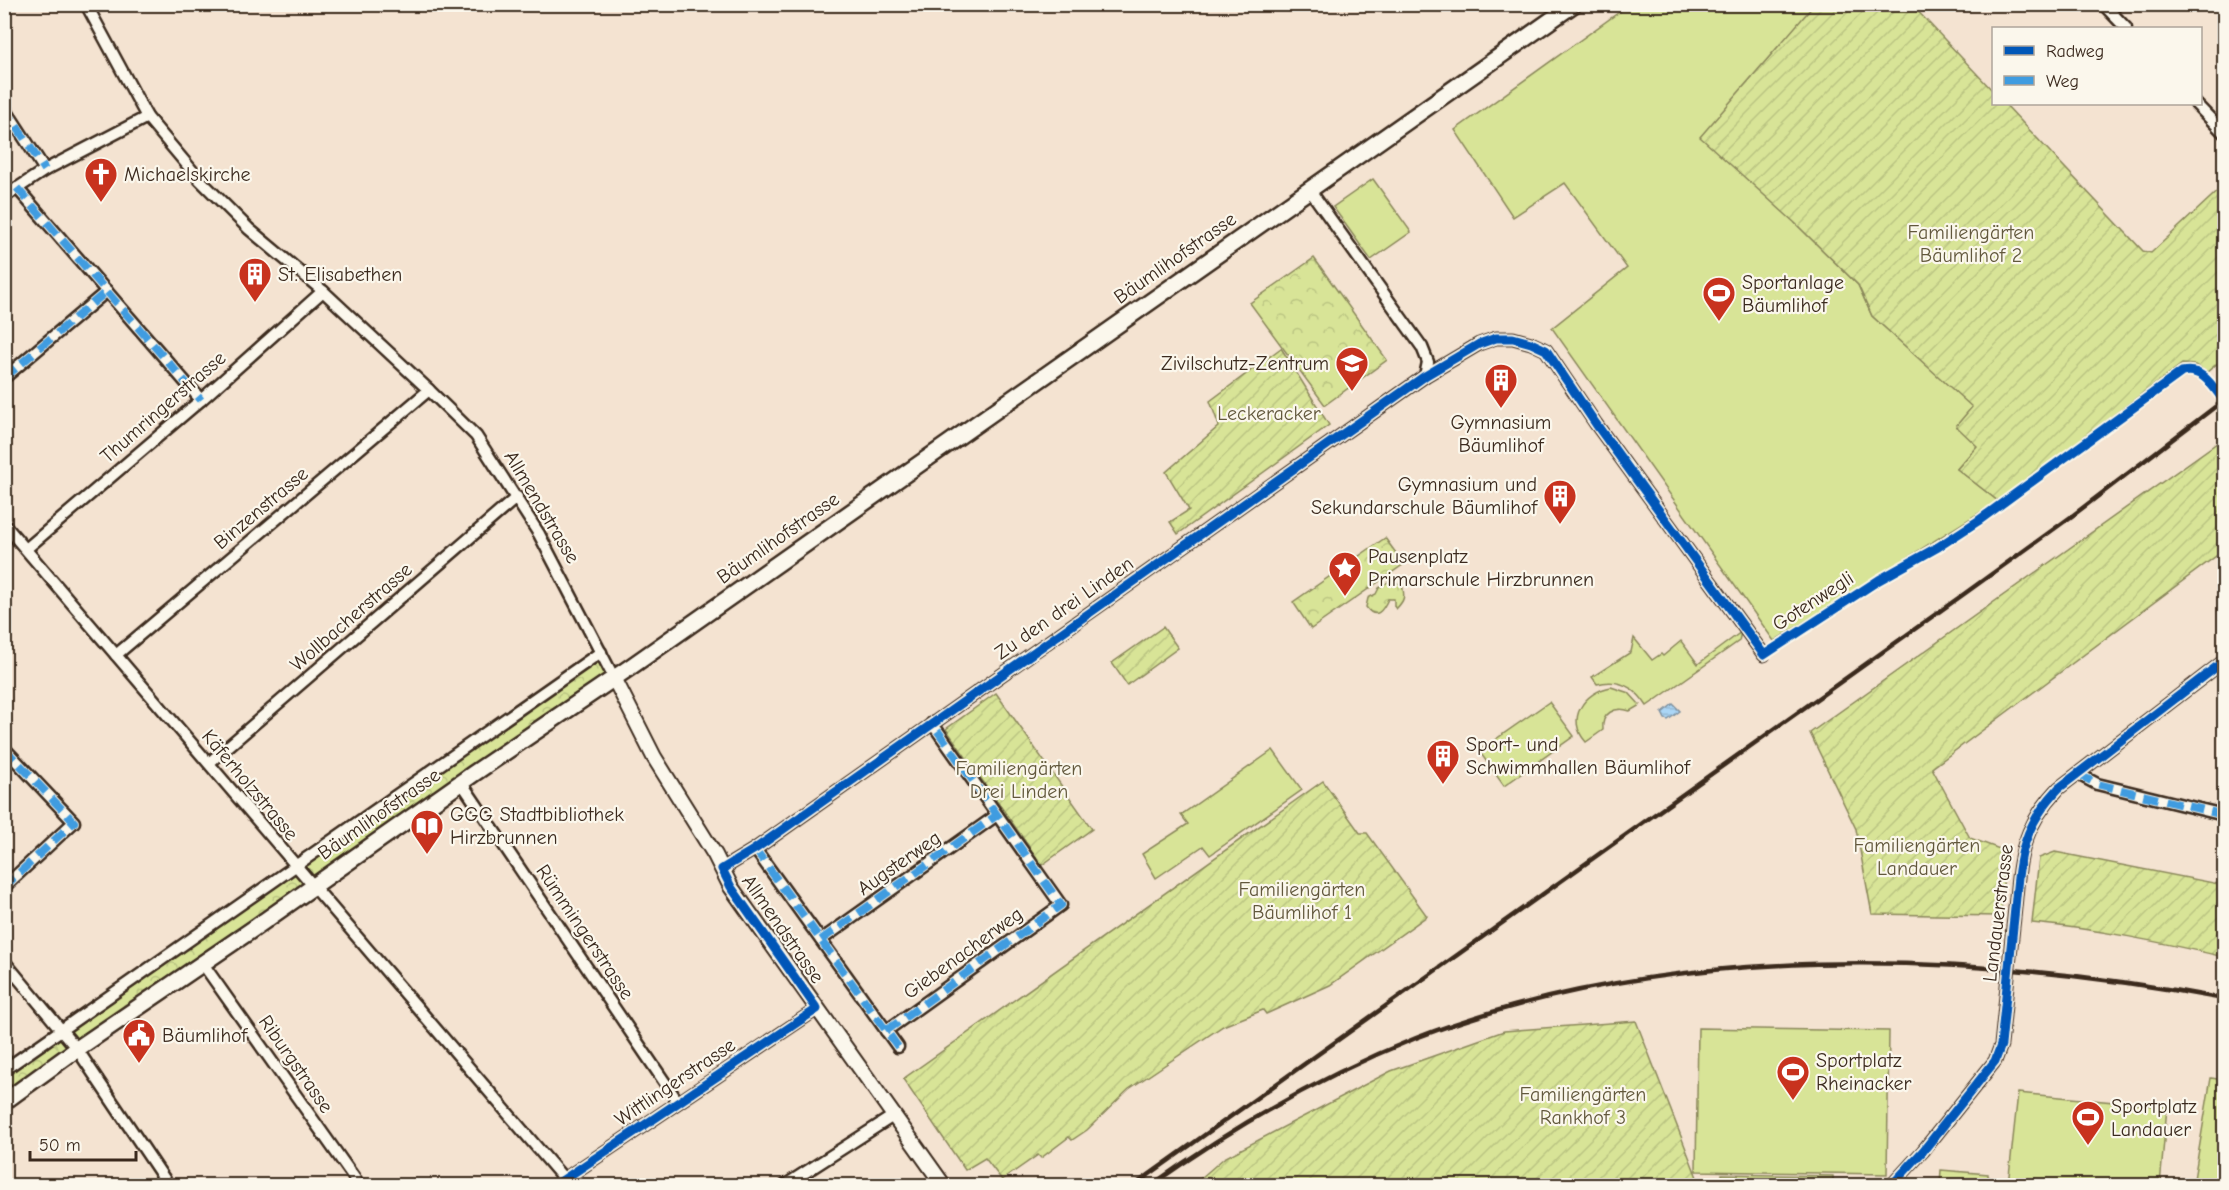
<svg xmlns="http://www.w3.org/2000/svg" width="2229" height="1190" font-family="'Comic Neue',sans-serif">
  <defs>
    <pattern id="forest-crowns" width="20" height="18" patternUnits="userSpaceOnUse" patternTransform="scale(1.5)"><rect width="20" height="18" fill="#d8e497"/><path d="M2 6a3 3 0 1 1 6 0M12 15a3 3 0 1 1 6 0" fill="none" stroke="#bac482"/></pattern>
    <pattern id="garden-furrows" width="10" height="10" patternUnits="userSpaceOnUse" patternTransform="scale(1.5)"><rect width="10" height="10" fill="#d8e497"/><path d="M-1 1l2-2M0 10L10 0M9 11l2-2" fill="none" stroke="#bac482"/></pattern>
    <pattern id="water-rules" width="6" height="5" patternUnits="userSpaceOnUse" patternTransform="scale(1.5)"><rect width="6" height="5" fill="#abd6f6"/><path d="M0 2.5h6" fill="none" stroke="#94b8d2"/></pattern>
  </defs>
  <rect width="100%" height="100%" fill="#f4e3d1"/>
  <filter id="ink" filterUnits="userSpaceOnUse"><feTurbulence type="fractalNoise" baseFrequency=".0167" numOctaves="2"/><feDisplacementMap in="SourceGraphic" scale="12" xChannelSelector="R" yChannelSelector="G"/><feConvolveMatrix kernelMatrix="1 2 1 2 8 2 1 2 1" color-interpolation-filters="sRGB"/></filter>
  <g filter="url(#ink)">
    <g fill="#d8e497" stroke="#8a875a" stroke-width="1.5">
      <path d="M 1629,5 L 1814,5 L 1795,223 L 1858,285 L 1872,316 L 1973,407 L 1977,446 L 1957,469 L 1998,501 L 1774,641 L 1552,328 L 1627,268 L 1565,183 L 1513,217 L 1455,130 Z"/>
      <path d="M 1373,179 L 1411,232 L 1371,260 L 1333,207 Z"/>
      <path d="M 1741,632 L 1739,641 L 1647,706 C 1635,687 1619,678 1597,684 L 1592,677 L 1631,652 L 1634,638 L 1652,660 L 1661,654 L 1663,656 L 1681,641 L 1698,664 Z"/>
      <path d="M 1611,687 L 1629,693 L 1640,705 L 1630,711 C 1615,706 1601,713 1603,730 L 1586,742 C 1565,719 1584,692 1611,687 Z"/>
      <path d="M 1549,702 L 1574,736 L 1504,786 L 1479,751 Z"/>
      <path d="M 1273,750 L 1302,790 L 1210,855 L 1203,846 L 1156,878 L 1142,854 L 1188,824 L 1181,815 Z"/>
      <path d="M 1698,1028 L 1889,1031 L 1887,1174 L 1696,1171 Z"/>
      <path d="M 2211,1078 L 2224,1080 L 2224,1185 L 2193,1185 Z"/>
      <path d="M 2018,1093 L 2167,1107 L 2160,1185 L 2008,1185 Z"/>
      <path d="M 1941,1170 L 1988,1174 L 1988,1185 L 1940,1185 Z"/>
      <path d="M 1722,1174 L 1833,1176 L 1833,1185 L 1722,1185 Z"/>
    </g>
    <g fill="url(#forest-crowns)" stroke="#8a875a" stroke-width="1.5">
      <path d="M 1314,258 L 1387,360 L 1325,405 L 1250,303 Z"/>
      <path d="M 1385,538 L 1404,564 L 1311,629 L 1293,602 Z"/>
      <path d="M 1391,580 L 1402,585 C 1405,596 1405,600 1396,609 L 1394,606 L 1394,599 L 1388,599 C 1383,610 1376,621 1366,607 L 1368,598 L 1376,594 L 1379,588 Z"/>
      <path d="M 601,652 L 614,678 L 5,1102 L 4,1070 Z"/>
    </g>
    <g fill="url(#garden-furrows)" stroke="#8a875a" stroke-width="1.5">
      <path d="M 1814,5 L 1912,5 L 1993,91 L 1994,104 L 2005,104 L 2143,251 L 2151,253 L 2224,185 L 2224,358 L 2207,372 L 2195,365 L 2182,364 L 1998,501 L 1957,469 L 1977,446 L 1956,426 L 1972,407 L 1872,316 L 1858,285 L 1795,223 L 1700,137 Z"/>
      <path d="M 1281,348 L 1329,425 L 1178,534 L 1170,522 L 1189,510 L 1166,472 L 1219,426 L 1210,401 Z"/>
      <path d="M 2224,438 L 2224,550 L 1932,768 L 1970,838 L 2005,851 L 2001,916 L 1872,914 L 1856,829 L 1810,733 Z"/>
      <path d="M 1163,627 L 1178,648 L 1127,685 L 1112,663 Z"/>
      <path d="M 996,693 L 1092,829 L 1042,865 L 946,729 Z"/>
      <path d="M 1323,781 L 1360,833 L 1367,833 L 1427,916 L 1330,985 L 1266,1014 L 1263,1010 L 1223,1026 L 1129,1089 L 1087,1130 L 1072,1140 L 1069,1137 L 1041,1158 L 1038,1155 L 1002,1180 L 985,1158 L 965,1170 L 903,1079 Z"/>
      <path d="M 2055,852 L 2224,885 L 2224,957 C 2160,942 2098,929 2032,923 L 2039,858 Z"/>
      <path d="M 1636,1021 L 1700,1185 L 1193,1185 L 1224,1158 L 1391,1071 L 1504,1031 Z"/>
    </g>
    <path fill="url(#water-rules)" stroke="#7e91a0" stroke-width="1.5" d="M 1673,704 L 1680,711 L 1668,720 L 1665,719 L 1662,713 Z"/>
    <g fill="none" stroke-linecap="round" stroke-linejoin="round">
      <defs>
        <g id="minor">
          <path d="M 86,4 L 147,117 L 200,180 L 249,229 L 323,291 L 429,390 L 476,436 L 539,534 L 614,678"/>
          <path d="M 2103,4 L 2126,28"/>
          <path d="M 2196,104 L 2224,133"/>
          <path d="M 4,107 L 45,170"/>
          <path d="M 17,188 L 201,400"/>
          <path d="M 1309,189 L 1422,347 L 1428,362 L 1425,376"/>
          <path d="M 4,197 L 45,170 L 147,117"/>
          <path d="M 4,378 L 107,291"/>
          <path d="M 4,524 L 564,1179"/>
          <path d="M 26,549 L 201,400 L 323,291"/>
          <path d="M 116,655 L 429,390"/>
          <path d="M 4,748 L 74,822 L 4,887"/>
          <path d="M 209,763 L 517,497"/>
          <path d="M 2078,774 L 2097,784 L 2224,815"/>
          <path d="M 461,782 L 678,1102"/>
          <path d="M 755,849 L 898,1047"/>
          <path d="M 722,869 L 755,849 L 1425,376 L 1479,344 L 1496,338 L 1513,338 L 1531,343 L 1546,350 L 1596,424 L 1764,655"/>
          <path d="M 821,940 L 997,815"/>
          <path d="M 4,961 L 77,1049 L 169,1186"/>
          <path d="M 203,964 L 360,1186"/>
          <path d="M 886,1031 L 1061,905 L 932,723"/>
          <path d="M 4,1070 L 601,652"/>
          <path d="M 554,1186 L 817,1009"/>
          <path d="M 784,1186 L 893,1116"/>
          <path d="M 1891,1186 L 1923,1151 L 1995,1061 L 2001,1045 C 2005,1006 2009,967 2013,927 C 2020,868 2015,835 2059,788 L 2224,661"/>
        </g>
        <path id="tertiary" d="M 614,678 L 654,757 L 715,855 L 731,887 L 944,1186"/>
        <path id="secondary" d="M 4,1102 L 77,1049 L 253,929 L 473,774 L 629,668 L 1574,4"/>
      </defs>
      <use href="#minor" stroke="#3b2a1e" stroke-width="15"/>
      <use href="#tertiary" stroke="#3b2a1e" stroke-width="18"/>
      <use href="#secondary" stroke="#3b2a1e" stroke-width="20"/>
      <use href="#minor" stroke="#fbf7ec" stroke-width="10"/>
      <use href="#tertiary" stroke="#fbf7ec" stroke-width="14"/>
      <use href="#secondary" stroke="#fbf7ec" stroke-width="15"/>
      <g stroke="#3b2a1e" stroke-width="4.5">
        <path d="M 1133,1186 L 1964,594 L 2072,516 L 2224,400"/>
        <path d="M 1150,1186 C 1233,1127 1321,1076 1416,1038 C 1666,941 1964,950 2224,999"/>
      </g>
      <g stroke="#3f9ce0" stroke-width="8" stroke-dasharray="15 8" stroke-linecap="butt">
        <path d="M 4,107 L 45,170"/>
        <path d="M 17,188 L 201,400"/>
        <path d="M 4,378 L 107,291"/>
        <path d="M 4,748 L 74,822 L 4,887"/>
        <path d="M 2078,774 L 2097,784 L 2224,815"/>
        <path d="M 755,849 L 898,1047"/>
        <path d="M 821,940 L 997,815"/>
        <path d="M 886,1031 L 1061,905 L 932,723 L 934,722"/>
      </g>
      <defs>
        <g id="cycleway">
          <path d="M 554,1186 L 817,1009 L 731,887 L 722,869 L 755,849 L 1425,376 L 1479,344 L 1496,338 L 1513,338 L 1531,343 L 1546,350 L 1596,424 L 1764,655 L 1879,580 L 1938,547 L 1978,521 L 2182,372 C 2203,367 2213,387 2224,401"/>
          <path d="M 1891,1186 L 1923,1151 L 1995,1061 L 2001,1045 C 2005,1006 2009,967 2013,927 C 2020,868 2015,835 2059,788 L 2224,661"/>
        </g>
      </defs>
      <use href="#cycleway" stroke="#fbf7ec" stroke-width="13"/>
      <use href="#cycleway" stroke="#0057b8" stroke-width="9"/>
    </g>
  </g>
  <defs>
    <symbol id="church-pin" viewBox="-11 -11 22 30"><path d="M0 17L-7.5 6A9.5 9.5 0 1 1 7.5 6Z" fill="#c8321e" stroke="#fbf7ec"/><path d="M-1.2-6h2.4v3.5h3.3v2.4h-3.3V6h-2.4V-.1h-3.3v-2.4h3.3Z" fill="#fff"/></symbol>
    <symbol id="building-pin" viewBox="-11 -11 22 30"><path d="M0 17L-7.5 6A9.5 9.5 0 1 1 7.5 6Z" fill="#c8321e" stroke="#fbf7ec"/><path d="M-4-6H4V6H1V3H-1V6H-4ZM-2.5-4.3h1.7v1.8h-1.7ZM.8-4.3h1.7v1.8H.8ZM-2.5-1h1.7V.8h-1.7ZM.8-1h1.7V.8H.8Z" fill="#fff"/></symbol>
    <symbol id="stadium-pin" viewBox="-11 -11 22 30"><path d="M0 17L-7.5 6A9.5 9.5 0 1 1 7.5 6Z" fill="#c8321e" stroke="#fbf7ec"/><path d="M0-5a6.5 5 0 1 0 0 10a6.5 5 0 1 0 0-10ZM-3.5-1.8h7v3.6h-7Z" fill="#fff"/></symbol>
    <symbol id="school-pin" viewBox="-11 -11 22 30"><path d="M0 17L-7.5 6A9.5 9.5 0 1 1 7.5 6Z" fill="#c8321e" stroke="#fbf7ec"/><path d="M0-5L7-2L0 1L-7-2ZM-4 1L0 2.5L4 1V4Q0 6-4 4Z" fill="#fff"/></symbol>
    <symbol id="sight-pin" viewBox="-11 -11 22 30"><path d="M0 17L-7.5 6A9.5 9.5 0 1 1 7.5 6Z" fill="#c8321e" stroke="#fbf7ec"/><path d="M0-6L1.8-2.2L6-1.7L2.9 1.2L3.7 5.4L0 3.3L-3.7 5.4L-2.9 1.2L-6-1.7L-1.8-2.2Z" fill="#fff"/></symbol>
    <symbol id="library-pin" viewBox="-11 -11 22 30"><path d="M0 17L-7.5 6A9.5 9.5 0 1 1 7.5 6Z" fill="#c8321e" stroke="#fbf7ec"/><path d="M-6-4Q-3-5.5-.7-3.5V5Q-3 3-6 4ZM6-4Q3-5.5 .7-3.5V5Q3 3 6 4Z" fill="#fff"/></symbol>
    <symbol id="civic-pin" viewBox="-11 -11 22 30"><path d="M0 17L-7.5 6A9.5 9.5 0 1 1 7.5 6Z" fill="#c8321e" stroke="#fbf7ec"/><path d="M-.6-6.5H3V-4.5H.6V-3L4-1V1h2V6H-6V1h2V-1L-.6-3ZM-1.2 2.5V6h2.4V2.5Z" fill="#fff"/></symbol>
  </defs>
  <g fill-rule="evenodd">
    <use href="#church-pin" x="82" y="155" width="38" height="52"/>
    <use href="#building-pin" x="236" y="255" width="38" height="52"/>
    <use href="#stadium-pin" x="1700" y="274" width="38" height="52"/>
    <use href="#school-pin" x="1333" y="344" width="38" height="52"/>
    <use href="#building-pin" x="1482" y="361" width="38" height="52"/>
    <use href="#building-pin" x="1541" y="477" width="38" height="52"/>
    <use href="#sight-pin" x="1326" y="549" width="38" height="52"/>
    <use href="#building-pin" x="1424" y="737" width="38" height="52"/>
    <use href="#library-pin" x="408" y="807" width="38" height="52"/>
    <use href="#civic-pin" x="120" y="1016" width="38" height="52"/>
    <use href="#stadium-pin" x="1774" y="1053" width="38" height="52"/>
    <use href="#stadium-pin" x="2069" y="1098" width="38" height="52"/>
  </g>
  <g text-anchor="middle" dominant-baseline="central" stroke-width="4.5" stroke-linejoin="round" paint-order="stroke">
    <g font-size="20" fill="#3b2a1e" stroke="#fbf7ec" text-anchor="start">
      <text x="124" y="174">Michaelskirche</text>
      <text x="278" y="274">St. Elisabethen</text>
      <text x="1742" y="282">Sportanlage<tspan x="1742" dy="23">Bäumlihof</tspan></text>
      <text x="1329" y="363" text-anchor="end">Zivilschutz-Zentrum</text>
      <text x="1501" y="422" text-anchor="middle">Gymnasium<tspan x="1501" dy="23">Bäumlihof</tspan></text>
      <text x="1537" y="484" text-anchor="end">Gymnasium und<tspan x="1537" dy="23">Sekundarschule Bäumlihof</tspan></text>
      <text x="1368" y="556">Pausenplatz<tspan x="1368" dy="23">Primarschule Hirzbrunnen</tspan></text>
      <text x="1466" y="744">Sport- und<tspan x="1466" dy="23">Schwimmhallen Bäumlihof</tspan></text>
      <text x="450" y="814">GGG Stadtbibliothek<tspan x="450" dy="23">Hirzbrunnen</tspan></text>
      <text x="162" y="1035">Bäumlihof</text>
      <text x="1816" y="1060">Sportplatz<tspan x="1816" dy="23">Rheinacker</tspan></text>
      <text x="2111" y="1106">Sportplatz<tspan x="2111" dy="23">Landauer</tspan></text>
    </g>
    <g font-size="20" fill="#62583c" stroke="#fbf7ec">
      <text x="1971" y="232">Familiengärten<tspan x="1971" dy="23">Bäumlihof 2</tspan></text>
      <text x="1269" y="413">Leckeracker</text>
      <text x="1019" y="768">Familiengärten<tspan x="1019" dy="23">Drei Linden</tspan></text>
      <text x="1917" y="845">Familiengärten<tspan x="1917" dy="23">Landauer</tspan></text>
      <text x="1302" y="889">Familiengärten<tspan x="1302" dy="23">Bäumlihof 1</tspan></text>
      <text x="1583" y="1094">Familiengärten<tspan x="1583" dy="23">Rankhof 3</tspan></text>
    </g>
    <g font-size="20" fill="#3b2a1e" stroke="#fbf7ec">
      <text transform="translate(1175 258) rotate(-35)">Bäumlihofstrasse</text>
      <text transform="translate(163 407) rotate(-41)">Thumringerstrasse</text>
      <text transform="translate(542 507) rotate(59)">Allmendstrasse</text>
      <text transform="translate(261 508) rotate(-40)">Binzenstrasse</text>
      <text transform="translate(778 538) rotate(-35)">Bäumlihofstrasse</text>
      <text transform="translate(1813 601) rotate(-33)">Gotenwegli</text>
      <text transform="translate(1064 608) rotate(-35)">Zu den drei Linden</text>
      <text transform="translate(351 617) rotate(-41)">Wollbacherstrasse</text>
      <text transform="translate(250 785) rotate(50)">Käferholzstrasse</text>
      <text transform="translate(379 814) rotate(-35)">Bäumlihofstrasse</text>
      <text transform="translate(899 863) rotate(-35)">Augsterweg</text>
      <text transform="translate(1998 913) rotate(-83)">Landauerstrasse</text>
      <text transform="translate(783 929) rotate(55)">Allmendstrasse</text>
      <text transform="translate(585 932) rotate(56)">Rümmingerstrasse</text>
      <text transform="translate(963 953) rotate(-36)">Giebenacherweg</text>
      <text transform="translate(296 1064) rotate(55)">Riburgstrasse</text>
      <text transform="translate(675 1082) rotate(-34)">Wittlingerstrasse</text>
    </g>
  </g>
  <rect width="2229" height="1190" fill="none" stroke="#fbf7ec" stroke-width="24"/>
  <rect x="12" y="12" width="2205" height="1166" fill="none" stroke="#3b2a1e" stroke-width="2" filter="url(#ink)"/>
  <rect x="1992" y="27" width="210" height="78" fill="#fbf7ec" stroke="#aea59a" stroke-width="1.5"/>
  <rect x="2004" y="46" width="30" height="9" fill="#0057b8" stroke="#aea59a" stroke-width="1.5"/>
  <text x="2046" y="57" font-size="18" fill="#3b2a1e">Radweg</text>
  <rect x="2004" y="76" width="30" height="9" fill="#3f9ce0" stroke="#aea59a" stroke-width="1.5"/>
  <text x="2046" y="87" font-size="18" fill="#3b2a1e">Weg</text>
  <path d="M30 1151v9h106v-9" fill="none" stroke="#3b2a1e" stroke-width="3"/>
  <text x="39" y="1151" font-size="18" fill="#3b2a1e" stroke="#fbf7ec" stroke-width="4.5" paint-order="stroke">50 m</text>
</svg>
